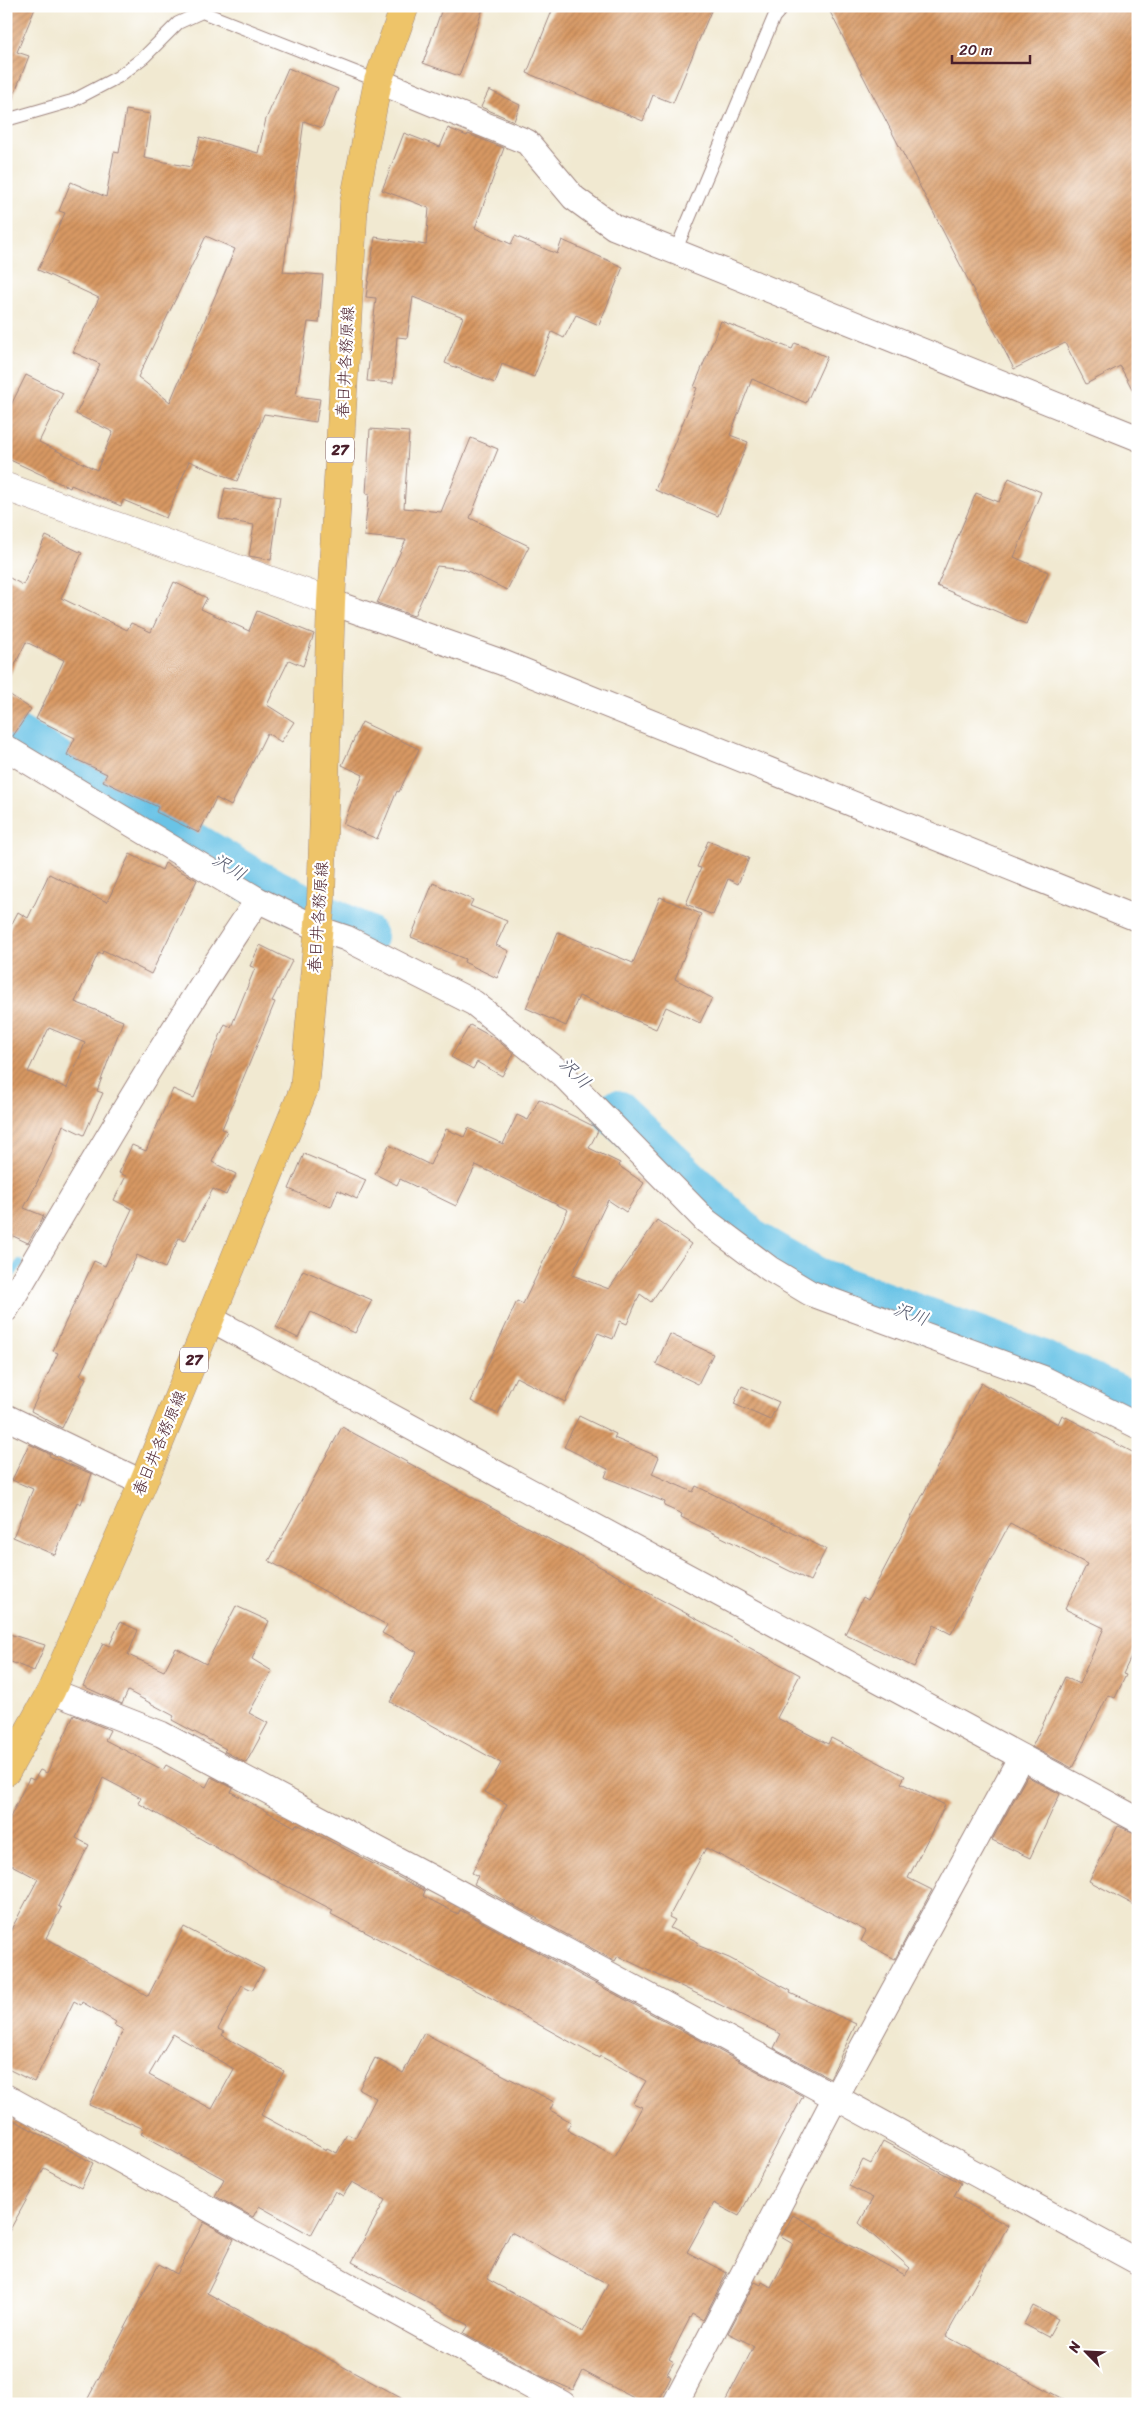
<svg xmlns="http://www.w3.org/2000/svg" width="1144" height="2410" font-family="Sriracha,'Klee One',sans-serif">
  <defs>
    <pattern id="building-hatch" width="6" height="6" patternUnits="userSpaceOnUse" patternTransform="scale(1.25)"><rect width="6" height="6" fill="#d89963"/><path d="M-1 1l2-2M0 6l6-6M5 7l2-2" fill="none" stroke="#b17c52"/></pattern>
  </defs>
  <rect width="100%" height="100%" fill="#fff"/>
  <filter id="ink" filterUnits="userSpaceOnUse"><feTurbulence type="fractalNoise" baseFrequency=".02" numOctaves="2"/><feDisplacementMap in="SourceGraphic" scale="10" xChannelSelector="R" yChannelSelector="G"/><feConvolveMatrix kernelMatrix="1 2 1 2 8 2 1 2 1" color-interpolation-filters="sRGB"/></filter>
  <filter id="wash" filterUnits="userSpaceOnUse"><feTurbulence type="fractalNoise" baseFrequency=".0096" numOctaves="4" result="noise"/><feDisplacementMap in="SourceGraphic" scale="20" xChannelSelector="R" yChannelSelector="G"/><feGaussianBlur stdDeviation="1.12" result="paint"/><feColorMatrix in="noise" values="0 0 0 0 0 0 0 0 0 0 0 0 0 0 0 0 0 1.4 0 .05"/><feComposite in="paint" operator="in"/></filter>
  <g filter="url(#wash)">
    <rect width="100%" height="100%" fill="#f1e9d1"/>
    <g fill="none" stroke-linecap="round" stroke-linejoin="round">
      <path stroke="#69c3e6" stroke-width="8" d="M 6,1282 L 20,1263"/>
      <g stroke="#69c3e6" stroke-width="46">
        <path d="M 6,732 L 251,880 L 364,937"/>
        <path d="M 616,1113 L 752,1243 L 814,1279 L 1030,1358 L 1138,1407"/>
      </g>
    </g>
    <g id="blocks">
      <g fill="url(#building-hatch)" fill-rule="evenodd">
        <path d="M 6,6 L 36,6 L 17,52 L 29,56 L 8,110 Z"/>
        <path d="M 443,6 L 484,6 L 459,76 L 423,63 Z"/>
        <path d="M 554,6 L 713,6 L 673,103 L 653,95 L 643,121 L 527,73 Z"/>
        <path d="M 827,6 L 1138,6 L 1138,400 L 1120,366 L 1086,384 L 1065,343 L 1014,369 Z"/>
        <path d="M 288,68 L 338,89 L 322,128 L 304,121 L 283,272 L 323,275 L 319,323 L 308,322 L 296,396 L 320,399 L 316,422 L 264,414 L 237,481 L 189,461 L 166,518 L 123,500 L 121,506 L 71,485 L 70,488 L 6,458 L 6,415 L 26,375 L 63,393 L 39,442 L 97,470 L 113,432 L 76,414 L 100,364 L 73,352 L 99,298 L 38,270 L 65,213 L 59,211 L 71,182 L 106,197 L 114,152 L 119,153 L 126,110 L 150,114 L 144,158 L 191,167 L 200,137 L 258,153 L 266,119 ZM 206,236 L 235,249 L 170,402 L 138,377 Z"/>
        <path d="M 489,90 L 520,105 L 514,121 L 481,107 Z"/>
        <path d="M 448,128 L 467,136 L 468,134 L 504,148 L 475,228 L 511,244 L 515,236 L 557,254 L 562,240 L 623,267 L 599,325 L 576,315 L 564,338 L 552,332 L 534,377 L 502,364 L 495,383 L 445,363 L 463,317 L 413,297 L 407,338 L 397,337 L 393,383 L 367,381 L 376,298 L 366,297 L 375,237 L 426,245 L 429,208 L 382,190 L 404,133 L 440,147 Z"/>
        <path d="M 721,321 L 792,349 L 795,343 L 827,357 L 806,403 L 752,379 L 730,435 L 748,442 L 718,516 L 655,490 L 697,388 L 694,387 Z"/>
        <path d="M 370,429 L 409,432 L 404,508 L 441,512 L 471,438 L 498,449 L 470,518 L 529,546 L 507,590 L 463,569 L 437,566 L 414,616 L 377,603 L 406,540 L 364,536 L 369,494 L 366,494 Z"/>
        <path d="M 1009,478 L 1041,492 L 1014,557 L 1048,572 L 1026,624 L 937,586 L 976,493 L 999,502 Z"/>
        <path d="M 225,488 L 280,497 L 271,560 L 249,556 L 254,525 L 219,519 Z"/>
        <path d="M 46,536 L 82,553 L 61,598 L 127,630 L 131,623 L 151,632 L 174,582 L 207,598 L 201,609 L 249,631 L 257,611 L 314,634 L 303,666 L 289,660 L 267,705 L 294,722 L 281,742 L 267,733 L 231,806 L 216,798 L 199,833 L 156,812 L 158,807 L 103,781 L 107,774 L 67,755 L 75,738 L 36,719 L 64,660 L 26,642 L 6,683 L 6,576 L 23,585 Z"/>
        <path d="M 6,692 L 31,709 L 13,736 L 6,734 Z"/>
        <path d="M 362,722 L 419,749 L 399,792 L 397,791 L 377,839 L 343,824 L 363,775 L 342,765 Z"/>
        <path d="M 708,841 L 749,858 L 738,884 L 728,879 L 713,915 L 686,904 L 701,868 L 697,867 Z"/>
        <path d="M 130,854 L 162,870 L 165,863 L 197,880 L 151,974 L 103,950 L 102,954 L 99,952 L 75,1002 L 123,1021 L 97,1091 L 103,1093 L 84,1135 L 63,1125 L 51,1155 L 24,1208 L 44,1216 L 28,1243 L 11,1235 L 6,1244 L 6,935 L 18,912 L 28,918 L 49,874 L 107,902 ZM 49,1028 L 85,1043 L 67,1088 L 28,1072 Z"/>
        <path d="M 433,883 L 473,900 L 470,906 L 507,921 L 496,945 L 509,951 L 497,978 L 464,962 L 465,959 L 411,937 Z"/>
        <path d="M 660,897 L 701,914 L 675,979 L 712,998 L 700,1023 L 666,1007 L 656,1029 L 579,996 L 566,1026 L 526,1008 L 558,932 L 633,963 Z"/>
        <path d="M 260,945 L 292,961 L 272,1001 L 275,1002 L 222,1129 L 227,1131 L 212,1162 L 236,1174 L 226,1195 L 213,1189 L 185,1241 L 179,1238 L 165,1268 L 137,1255 L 80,1375 L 86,1378 L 62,1428 L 31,1411 L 58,1353 L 53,1351 L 60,1334 L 94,1261 L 105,1266 L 132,1209 L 114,1200 L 126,1176 L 119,1173 L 132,1145 L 146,1151 L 173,1089 L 194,1098 L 225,1024 L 231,1027 L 255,968 L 250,966 Z"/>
        <path d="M 470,1025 L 496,1039 L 514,1054 L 502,1076 L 477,1062 L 473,1069 L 451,1057 Z"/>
        <path d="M 539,1099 L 593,1126 L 598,1131 L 589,1148 L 620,1163 L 619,1166 L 644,1183 L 626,1212 L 608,1200 L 572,1275 L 609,1289 L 657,1220 L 691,1244 L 651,1302 L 640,1294 L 627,1324 L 620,1321 L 613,1339 L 598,1333 L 565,1402 L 516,1377 L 498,1414 L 471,1401 L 517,1301 L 523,1304 L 568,1210 L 476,1165 L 456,1206 L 400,1179 L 397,1185 L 375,1174 L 389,1145 L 430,1165 L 446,1129 L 464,1137 L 468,1128 L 503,1144 L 517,1115 L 528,1120 Z"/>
        <path d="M 304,1154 L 366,1180 L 357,1199 L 338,1190 L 331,1207 L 289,1189 Z"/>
        <path d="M 303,1270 L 372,1300 L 355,1333 L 311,1312 L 298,1338 L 276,1327 Z"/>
        <path d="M 670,1334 L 713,1354 L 698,1384 L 656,1364 Z"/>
        <path d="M 981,1383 L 1058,1424 L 1062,1415 L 1138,1455 L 1138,1642 L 1123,1674 L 1126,1675 L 1115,1698 L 1108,1695 L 1072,1768 L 1032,1747 L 1065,1677 L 1079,1684 L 1104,1628 L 1065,1609 L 1087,1564 L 1010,1523 L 951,1634 L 934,1625 L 914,1667 L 845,1634 L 863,1597 L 868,1600 Z"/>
        <path d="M 742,1386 L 779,1402 L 770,1420 L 734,1404 Z"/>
        <path d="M 579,1416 L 616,1434 L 614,1438 L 659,1457 L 652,1474 L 693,1492 L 696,1486 L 826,1549 L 810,1581 L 681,1517 L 682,1514 L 664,1506 L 665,1502 L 605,1477 L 608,1469 L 564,1447 Z"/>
        <path d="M 342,1427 L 800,1675 L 777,1718 L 828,1744 L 831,1738 L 905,1776 L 901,1783 L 945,1805 L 908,1878 L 932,1890 L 895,1959 L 861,1941 L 866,1931 L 706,1848 L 669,1917 L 675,1920 L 670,1928 L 698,1942 L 697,1945 L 729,1958 L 791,1991 L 790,1993 L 856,2024 L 830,2078 L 774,2048 L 781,2034 L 618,1956 L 615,1961 L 474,1884 L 478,1876 L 472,1873 L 507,1804 L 485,1792 L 501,1763 L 390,1702 L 417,1652 L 382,1633 L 387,1625 L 269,1561 Z"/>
        <path d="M 29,1444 L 50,1454 L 49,1456 L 92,1474 L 81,1504 L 77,1502 L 55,1555 L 13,1537 L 33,1489 L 12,1480 Z"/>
        <path d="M 236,1606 L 269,1621 L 252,1659 L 272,1671 L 249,1713 L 268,1723 L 246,1763 L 224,1751 L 226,1749 L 172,1720 L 174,1716 L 128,1691 L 122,1704 L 83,1686 L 103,1643 L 109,1646 L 120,1622 L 138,1630 L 128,1655 L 164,1671 L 176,1648 L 206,1664 Z"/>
        <path d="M 6,1633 L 45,1645 L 34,1671 L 6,1660 Z"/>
        <path d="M 74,1715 L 110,1730 L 105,1740 L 163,1770 L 166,1765 L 206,1787 L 211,1777 L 233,1788 L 231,1792 L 295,1827 L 296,1824 L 301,1826 L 425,1891 L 423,1896 L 458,1914 L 460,1910 L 803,2096 L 739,2216 L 714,2203 L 687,2252 L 727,2273 L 703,2320 L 692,2314 L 669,2359 L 674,2362 L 667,2374 L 671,2377 L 657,2404 L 645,2404 L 583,2371 L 573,2390 L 541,2376 L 464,2333 L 469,2325 L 352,2262 L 385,2200 L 352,2182 L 343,2196 L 335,2191 L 311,2235 L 259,2206 L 253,2217 L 215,2196 L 224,2179 L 141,2134 L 144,2129 L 89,2105 L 123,2030 L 114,2025 L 116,2022 L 82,2002 L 81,2005 L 74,2001 L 34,2082 L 6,2068 L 6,1939 L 38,1879 L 6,1862 L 6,1826 L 29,1778 L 34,1780 L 40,1770 L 47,1773 ZM 103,1778 L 141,1798 L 138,1803 L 259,1872 L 333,1910 L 331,1914 L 493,1999 L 599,2058 L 600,2056 L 646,2081 L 633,2103 L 642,2107 L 615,2156 L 567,2130 L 571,2122 L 550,2110 L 554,2102 L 424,2033 L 403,2073 L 375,2058 L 359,2089 L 376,2098 L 355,2138 L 347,2134 L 337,2153 L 327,2148 L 326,2150 L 261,2115 L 284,2071 L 222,2035 L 224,2032 L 218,2029 L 242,1985 L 252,1990 L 264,1969 L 184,1927 L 148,1996 L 46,1938 L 61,1908 L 58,1906 L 89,1845 L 76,1838 ZM 173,2034 L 234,2069 L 212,2109 L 149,2075 ZM 511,2232 L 608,2284 L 583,2332 L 487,2279 Z"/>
        <path d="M 1027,1776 L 1060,1794 L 1030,1858 L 992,1840 Z"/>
        <path d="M 1118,1826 L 1138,1834 L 1138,1907 L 1089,1881 Z"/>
        <path d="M 6,2116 L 93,2163 L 81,2188 L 44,2168 L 6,2237 Z"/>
        <path d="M 883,2141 L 961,2183 L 954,2196 L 1008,2226 L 946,2336 L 1072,2404 L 724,2404 L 754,2346 L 728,2333 L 755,2282 L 761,2285 L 762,2282 L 771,2287 L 793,2244 L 781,2237 L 793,2215 L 905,2275 L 910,2268 L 859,2223 L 873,2198 L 849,2186 L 863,2160 L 871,2164 Z"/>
        <path d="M 204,2222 L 234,2239 L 207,2293 L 412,2404 L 85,2404 L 159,2264 L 177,2274 Z"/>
        <path d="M 1033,2306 L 1058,2319 L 1048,2337 L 1024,2324 Z"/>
      </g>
    </g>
  </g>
  <g filter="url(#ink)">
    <use href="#blocks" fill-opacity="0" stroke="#9e847e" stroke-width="1"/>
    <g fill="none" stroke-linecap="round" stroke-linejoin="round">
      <defs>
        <g id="service">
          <path d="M 6,120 L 72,101 L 118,77 L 144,57 L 178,23 L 202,12 L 378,81"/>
          <path d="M 675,252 L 774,17 L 784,6"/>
        </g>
        <g id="minor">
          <path d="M 378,81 L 527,142 L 574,198 L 614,227 L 1138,438"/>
          <path d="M 331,602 L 501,662 L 1138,919"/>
          <path d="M 6,748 L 258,900 L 319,929 L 346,938 L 474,1003 L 563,1075 L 706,1221 L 770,1269 L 810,1293 L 1042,1378 L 1138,1426"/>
          <path d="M 6,1309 C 88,1171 168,1032 258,900"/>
          <path d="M 211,1319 L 1138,1820"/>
          <path d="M 6,1417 L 143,1483"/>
          <path d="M 51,1691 L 161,1734 L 443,1884 L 1138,2262"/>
          <path d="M 6,2097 L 563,2404"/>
          <path d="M 675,2404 L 835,2098 L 1021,1757"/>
        </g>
        <path id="tertiary" d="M 6,487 L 331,602"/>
        <path id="primary" d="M 6,1772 L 51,1691 L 143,1483 L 304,1089 L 321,901 L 331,602 L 354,202 L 378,81 L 405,6"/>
      </defs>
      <use href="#service" stroke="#9e847e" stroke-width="14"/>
      <use href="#minor" stroke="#9e847e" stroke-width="27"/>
      <use href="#tertiary" stroke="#9e847e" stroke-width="29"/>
      <use href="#primary" stroke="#9e847e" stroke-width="29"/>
      <use href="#service" stroke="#fff" stroke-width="12"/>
      <use href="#minor" stroke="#fff" stroke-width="25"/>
      <use href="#tertiary" stroke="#fff" stroke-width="28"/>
      <use href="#primary" stroke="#eec469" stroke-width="28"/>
    </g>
  </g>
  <g text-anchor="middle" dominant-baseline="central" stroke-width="4.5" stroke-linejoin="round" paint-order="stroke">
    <g fill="#fff" stroke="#80626b" stroke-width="1">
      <rect x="326" y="437.5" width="28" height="25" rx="4"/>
      <rect x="180" y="1347.5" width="28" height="25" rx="4"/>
    </g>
    <g font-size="15" font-weight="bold" fill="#4a1f2b">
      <text x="340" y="450">27</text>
      <text x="194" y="1360">27</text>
    </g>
    <g font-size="16" fill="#4a1f2b" stroke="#fff">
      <text transform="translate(345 362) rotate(-87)">春日井各務原線</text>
      <text transform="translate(318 917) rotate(-86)">春日井各務原線</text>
      <text transform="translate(159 1443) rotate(-67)">春日井各務原線</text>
    </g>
    <g font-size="18" font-style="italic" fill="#55586c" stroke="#fff">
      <text transform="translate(229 867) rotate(31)">沢川</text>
      <text transform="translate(575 1073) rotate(44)">沢川</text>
      <text transform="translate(911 1314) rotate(20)">沢川</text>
    </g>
  </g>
  <rect width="1144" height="2410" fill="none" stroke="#fff" stroke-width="25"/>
  <g transform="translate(1086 2352) rotate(294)" stroke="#ffffff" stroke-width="4" paint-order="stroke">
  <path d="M0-4L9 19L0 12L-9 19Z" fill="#4a1f2b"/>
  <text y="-8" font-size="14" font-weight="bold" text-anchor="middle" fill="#4a1f2b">N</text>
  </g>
  <path d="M952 55v8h78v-8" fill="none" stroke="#4a1f2b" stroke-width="2.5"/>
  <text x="959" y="55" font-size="15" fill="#4a1f2b" stroke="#ffffff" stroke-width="4" paint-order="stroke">20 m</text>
</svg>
